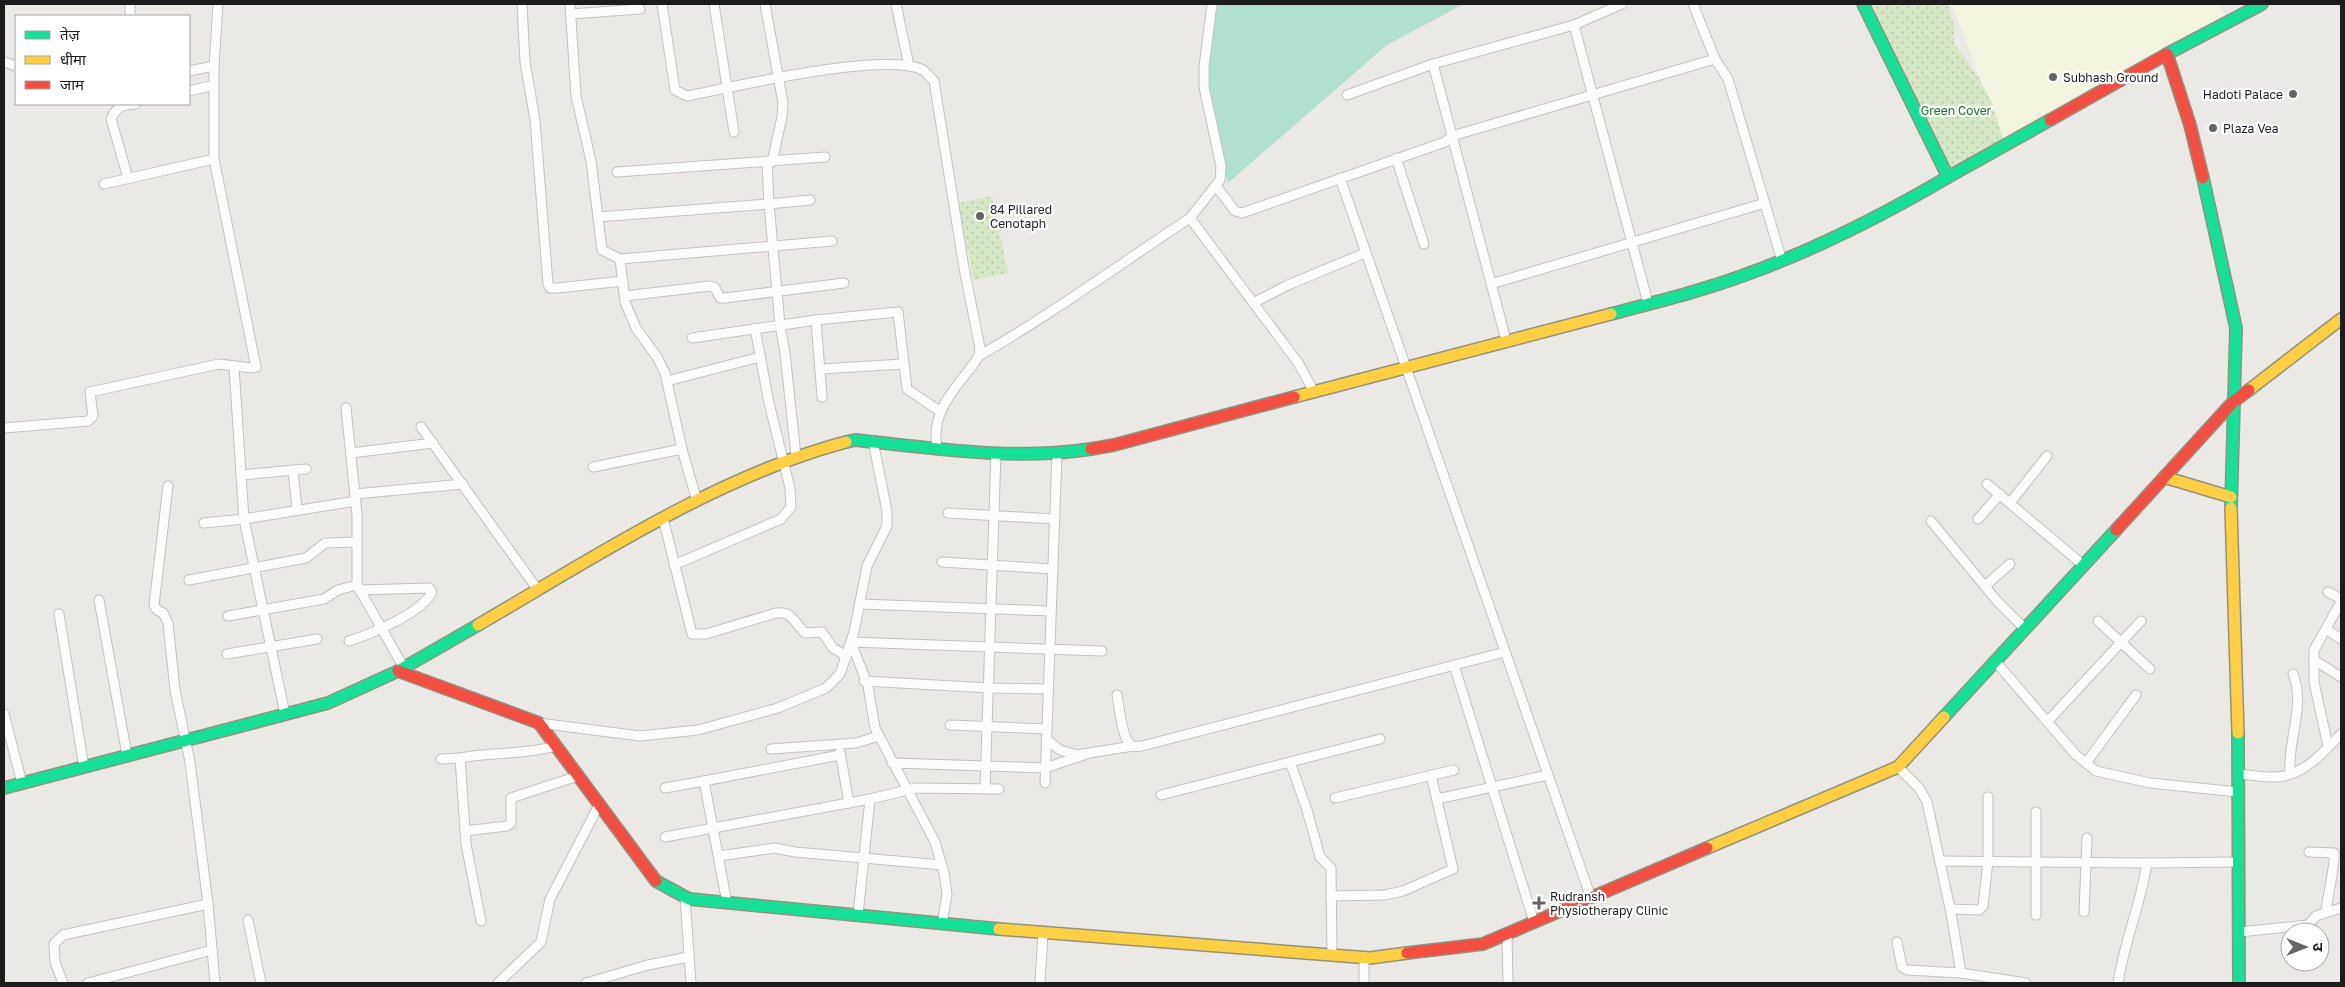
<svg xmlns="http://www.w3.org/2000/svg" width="2345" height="987" font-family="'Golos Text','Noto Sans Devanagari',sans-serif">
  <defs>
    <pattern id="grass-dots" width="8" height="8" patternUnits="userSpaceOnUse" patternTransform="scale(1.25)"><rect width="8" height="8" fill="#d5e7c5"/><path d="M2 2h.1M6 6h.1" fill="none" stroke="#b6c6a9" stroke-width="1.8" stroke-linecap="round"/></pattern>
  </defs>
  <rect width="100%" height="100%" fill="#ebe9e5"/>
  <path fill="#f3f4e0" d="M 1952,4 L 2217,4 L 2229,20 L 2005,145 Z"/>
  <g fill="url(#grass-dots)">
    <path d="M 1867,4 L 1948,4 L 1954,26 L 1954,43 L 1979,78 L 1992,103 L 2005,145 L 1948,177 Z"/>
    <path d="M 992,196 L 1008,273 L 974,280 L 958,203 Z"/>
  </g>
  <path fill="#b2e0d0" d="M 1215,4 L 1464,4 L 1387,45 L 1228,183 L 1212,130 L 1204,75 Z"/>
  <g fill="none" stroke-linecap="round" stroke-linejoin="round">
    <defs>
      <g id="street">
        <path d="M 522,4 L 525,62 L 535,120 L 548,284 L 550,288 L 558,288 L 623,281"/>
        <path d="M 570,4 L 576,96 L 591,161 L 602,250 L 620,259 L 832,241"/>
        <path d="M 662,4 L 675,90 L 687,96 C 733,87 884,51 923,70 C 927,73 930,78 934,81 L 964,268 L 980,348 L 979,356 C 959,387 930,407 937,448"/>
        <path d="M 714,4 L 734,132"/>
        <path d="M 765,4 L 783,103 L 782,117 L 772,162"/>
        <path d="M 896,4 L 909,66"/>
        <path d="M 1212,4 L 1204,67 L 1204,87 L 1221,166 L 1220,180 L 1190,218 L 1299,364 L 1314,392"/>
        <path d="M 1693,4 L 1715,59 L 1728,79 L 1782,261"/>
        <path d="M 571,14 L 640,9"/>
        <path d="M 130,16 L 130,4"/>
        <path d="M 1574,25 L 1648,303"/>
        <path d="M 4,62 L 16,66"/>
        <path d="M 1433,64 L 1506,340"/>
        <path d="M 189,71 L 214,66"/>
        <path d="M 189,91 L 214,85"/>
        <path d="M 1347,95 L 1433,64 L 1574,25 L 1622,4"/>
        <path d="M 1396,158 L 1424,244"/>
        <path d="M 767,162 L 769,204 L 810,200"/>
        <path d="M 617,172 L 825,157"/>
        <path d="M 128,178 L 111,119 C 117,106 122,105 135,104"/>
        <path d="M 1340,178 L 1591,898"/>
        <path d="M 104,184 L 214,159"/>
        <path d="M 1216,186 L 1235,211 L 1242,213 L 1445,142 L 1452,136 L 1715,59"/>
        <path d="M 598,217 L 769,204 L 780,325 L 785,353 L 796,456"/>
        <path d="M 620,259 L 625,302 L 636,328 L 657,357 L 665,373 L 682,449 L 697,501"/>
        <path d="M 1491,284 L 1765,203"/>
        <path d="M 625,296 L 710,286 L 715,288 L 720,298 L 725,298 L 844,283"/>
        <path d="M 1253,303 L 1288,285 L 1365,253"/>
        <path d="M 816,320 L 822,397"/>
        <path d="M 692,338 L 816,320 L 898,312 L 907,389 L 941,412"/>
        <path d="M 979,356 C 1052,314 1120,264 1190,218"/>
        <path d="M 234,367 L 244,519 L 285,714"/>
        <path d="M 820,369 L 904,364"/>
        <path d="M 667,381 L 760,357"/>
        <path d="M 346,408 L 357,515 L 357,585 L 404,668"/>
        <path d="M 421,427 L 538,590"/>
        <path d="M 4,428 L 88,421 L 93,416 L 90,392 L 219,364 L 252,368 L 256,367 L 214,159 L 214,66 L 218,4"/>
        <path d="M 351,453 L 433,443"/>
        <path d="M 593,467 L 682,449"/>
        <path d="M 293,470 L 297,509"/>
        <path d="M 241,475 L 306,469"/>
        <path d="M 1987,484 L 2083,565"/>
        <path d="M 168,486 L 154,605 L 157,610 L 163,613 L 168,623 L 175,690 L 190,762 L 208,904 L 215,983"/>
        <path d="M 355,494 L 463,484"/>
        <path d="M 2010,503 L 2047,456"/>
        <path d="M 948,513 L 1055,519"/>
        <path d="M 663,518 L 692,634 L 706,634 L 776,613 C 793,611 794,623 805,633 L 822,632 L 833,648 L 846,656"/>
        <path d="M 1978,519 L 2000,494"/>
        <path d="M 1931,521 L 1997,601 L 2025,629"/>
        <path d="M 204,523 L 244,519 L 356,501"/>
        <path d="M 942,562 L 1053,569"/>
        <path d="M 674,565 L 781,519 L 791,507 L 790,488 L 769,403 L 755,328"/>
        <path d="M 189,580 L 306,558 L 325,543 L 357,542"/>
        <path d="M 1985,586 L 2010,564"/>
        <path d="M 2328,592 L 2341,599"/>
        <path d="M 99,600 L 127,755"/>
        <path d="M 860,604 L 1051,611"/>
        <path d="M 59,614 L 84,767"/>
        <path d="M 228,616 L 324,599 L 338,590 L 357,585"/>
        <path d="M 2098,621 L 2150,669"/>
        <path d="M 2326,629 L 2341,639"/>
        <path d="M 349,641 C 371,634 422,613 432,592 L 429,588 L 359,590"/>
        <path d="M 227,654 L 317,639"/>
        <path d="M 2314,660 L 2341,677"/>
        <path d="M 1995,661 L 2076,755 L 2096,771 L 2150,783 L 2238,792"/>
        <path d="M 1454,665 L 1534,922"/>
        <path d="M 864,681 L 989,688 L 1048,689"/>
        <path d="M 1117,695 C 1119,706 1122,742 1133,746 C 1136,747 1139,746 1142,746 L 1505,652"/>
        <path d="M 4,714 L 22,783"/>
        <path d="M 2047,722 L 2141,621"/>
        <path d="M 539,723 L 640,736 L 698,730 L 778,708 L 826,688 L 840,674 L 854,632 L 867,566 L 887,526 L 887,511 L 873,441"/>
        <path d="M 950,725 L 1047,729"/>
        <path d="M 1046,739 L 1060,750 L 1077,755 L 1133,746"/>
        <path d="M 2328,746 L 2314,682 L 2314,650 L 2341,602"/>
        <path d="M 771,749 L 856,743 L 879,736"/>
        <path d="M 840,752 L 849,803"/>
        <path d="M 441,759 L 460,758"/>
        <path d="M 1290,762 L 1307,810 L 1320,857 L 1331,868 L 1332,955"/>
        <path d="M 892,763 L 1045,768 L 1087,754"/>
        <path d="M 2086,763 L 2136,695"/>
        <path d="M 1898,767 L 1919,788 L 1927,802 L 1951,913 L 1961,973 L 2026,983"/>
        <path d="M 2238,774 C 2253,775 2271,779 2285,776 C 2309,770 2325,750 2341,734"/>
        <path d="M 2290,774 C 2287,741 2306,706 2293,674"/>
        <path d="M 1045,783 L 1057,454"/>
        <path d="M 665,788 L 704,781"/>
        <path d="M 985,789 L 996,453"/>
        <path d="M 1161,795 L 1380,739"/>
        <path d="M 1335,798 L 1454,770"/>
        <path d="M 1437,799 L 1548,775"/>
        <path d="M 465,831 L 507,826 L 511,823 L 511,798 L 578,776"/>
        <path d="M 665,837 L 870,799 L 916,788 L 999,789"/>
        <path d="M 2309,852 L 2334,853 C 2336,860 2327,900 2326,911"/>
        <path d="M 719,856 L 775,848 L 795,852 L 942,865"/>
        <path d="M 1940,861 L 2147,863 C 2141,904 2124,942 2118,983"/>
        <path d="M 2147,863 L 2238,862"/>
        <path d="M 1331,896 L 1385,895 L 1403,891 L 1453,869 L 1431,775"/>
        <path d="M 685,897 L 691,983"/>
        <path d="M 727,903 L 704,781 L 840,755"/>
        <path d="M 1950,909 L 1979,910 L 1983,906 L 1988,861 L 1988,797"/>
        <path d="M 2084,912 L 2087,838"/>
        <path d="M 858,915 L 870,799"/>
        <path d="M 2036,915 L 2036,812"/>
        <path d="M 248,920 L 261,983"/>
        <path d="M 481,921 L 466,844 L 460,758 C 492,752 524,755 556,746"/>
        <path d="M 942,924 L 947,894 L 944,873 L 935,842 L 875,728 L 868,686 L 851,642 L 1102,651"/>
        <path d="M 2239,932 L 2308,925 L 2316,916 L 2341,908"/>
        <path d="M 1507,934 L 1508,983"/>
        <path d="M 1897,942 L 1902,967 L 1907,970 L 1961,973"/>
        <path d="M 1364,957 L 1364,983"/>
        <path d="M 63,983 L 55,962 L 54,944 L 63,935 L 208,904"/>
        <path d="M 88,983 L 212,950"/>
        <path d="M 498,983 L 541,942 L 550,899 L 599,805"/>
        <path d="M 586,983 L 648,965 L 688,957"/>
        <path d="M 1040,983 L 1043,933"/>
      </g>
      <g id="fast">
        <path d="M 1863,4 L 1948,177 L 2050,120"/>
        <path d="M 2167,54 L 2262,4"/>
        <path d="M 2203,178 L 2236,328 L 2231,508"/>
        <path d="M 1611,314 C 1640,306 1670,299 1699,290 C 1787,264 1870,223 1948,177"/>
        <path d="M 846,442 L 855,440 C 933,448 1013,461 1091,449"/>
        <path d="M 1944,717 L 2116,530"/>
        <path d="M 2238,733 L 2239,983"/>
        <path d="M 4,788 L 328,703 L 398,671 L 478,625"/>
        <path d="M 656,881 L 689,899 L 999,929"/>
      </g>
      <g id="slow">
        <path d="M 2249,390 L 2341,319"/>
        <path d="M 1294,397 L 1611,314"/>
        <path d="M 2164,477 L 2231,497"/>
        <path d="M 2231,508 L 2238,733"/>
        <path d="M 478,625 C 593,558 717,476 846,442"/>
        <path d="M 1707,848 L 1898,767 L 1944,717"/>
        <path d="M 999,929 L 1370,958 L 1407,953"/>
      </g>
      <g id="jam">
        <path d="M 2050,120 L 2167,54 L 2190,125 L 2203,178"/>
        <path d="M 1091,449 L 1114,445 L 1294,397"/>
        <path d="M 2116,530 L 2233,402 L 2249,390"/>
        <path d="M 398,671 L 539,723 L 656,881"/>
        <path d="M 1407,953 L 1483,944 L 1707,848"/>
      </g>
    </defs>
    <use href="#street" stroke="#c3c2c1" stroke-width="11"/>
    <use href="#fast" stroke="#90937e" stroke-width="14"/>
    <use href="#slow" stroke="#90937e" stroke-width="14"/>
    <use href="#jam" stroke="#90937e" stroke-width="14"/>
    <use href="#street" stroke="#fcfcfb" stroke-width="9"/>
    <use href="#fast" stroke="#16e098" stroke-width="11"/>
    <use href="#slow" stroke="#ffcf43" stroke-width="11"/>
    <use href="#jam" stroke="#f24e42" stroke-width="11"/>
  </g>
  <g fill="#646462" stroke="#fff" stroke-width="2">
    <circle cx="2053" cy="77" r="5"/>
    <circle cx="2293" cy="94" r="5"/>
    <circle cx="2213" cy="128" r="5"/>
    <circle cx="980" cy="216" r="5"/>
    <path d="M1536.5 895.5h5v5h5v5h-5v5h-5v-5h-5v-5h5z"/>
  </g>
  <g text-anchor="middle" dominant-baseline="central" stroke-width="4.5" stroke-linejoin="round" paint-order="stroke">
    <g font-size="12" fill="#1c1c1c" stroke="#fff" text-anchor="start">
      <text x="2063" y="77">Subhash Ground</text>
      <text x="2283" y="94" text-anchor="end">Hadoti Palace</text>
      <text x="2223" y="128">Plaza Vea</text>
      <text x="990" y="209">84 Pillared<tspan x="990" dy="14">Cenotaph</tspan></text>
      <text x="1550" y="896">Rudransh<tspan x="1550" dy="14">Physiotherapy Clinic</tspan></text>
    </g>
    <g font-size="12" fill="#117421" stroke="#fff">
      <text x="1956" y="110">Green Cover</text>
    </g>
  </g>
  <rect width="2345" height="987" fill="none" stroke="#1c1c1c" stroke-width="10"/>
  <rect x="15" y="15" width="175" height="90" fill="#ffffff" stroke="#a4a4a4"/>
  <rect x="25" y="31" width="25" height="8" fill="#16e098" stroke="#a4a4a4"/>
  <text x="60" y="40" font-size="15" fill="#1c1c1c">तेज़</text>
  <rect x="25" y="56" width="25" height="8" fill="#ffcf43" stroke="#a4a4a4"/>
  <text x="60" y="65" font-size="15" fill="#1c1c1c">धीमा</text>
  <rect x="25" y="81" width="25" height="8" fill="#f24e42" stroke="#a4a4a4"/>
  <text x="60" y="90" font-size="15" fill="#1c1c1c">जाम</text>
  <g transform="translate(2305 947) rotate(90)"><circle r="24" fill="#ffffff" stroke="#a4a4a4"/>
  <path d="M0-4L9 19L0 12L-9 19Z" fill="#646462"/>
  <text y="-8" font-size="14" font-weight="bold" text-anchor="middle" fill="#1c1c1c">उ</text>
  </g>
</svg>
